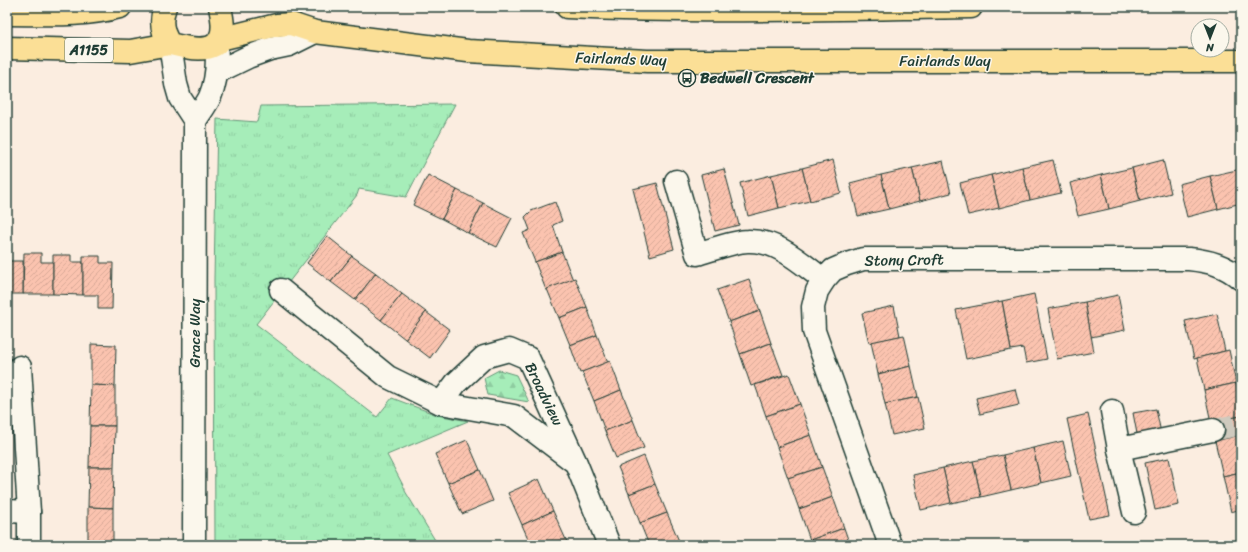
<svg xmlns="http://www.w3.org/2000/svg" width="1248" height="552" font-family="Sriracha,sans-serif">
  <defs>
    <pattern id="forest-firs" width="22" height="20" patternUnits="userSpaceOnUse"><rect width="22" height="20" fill="#a6edb9"/><path d="M5 1l3.5 6h-7zM16 11l3.5 6h-7z" fill="#8ecca0"/></pattern>
    <pattern id="park-tufts" width="24" height="20" patternUnits="userSpaceOnUse"><rect width="24" height="20" fill="#a6edb9"/><path d="M3 7l-1-3M5 7V3M7 7l1-3M15 17l-1-3M17 17v-4M19 17l1-3" fill="none" stroke="#8ecca0"/></pattern>
    <pattern id="building-hatch" width="6" height="6" patternUnits="userSpaceOnUse"><rect width="6" height="6" fill="#fbc3af"/><path d="M-1 1l2-2M0 6l6-6M5 7l2-2" fill="none" stroke="#d7a897"/></pattern>
  </defs>
  <rect width="100%" height="100%" fill="#fbede0"/>
  <filter id="ink" filterUnits="userSpaceOnUse"><feTurbulence type="fractalNoise" baseFrequency=".025" numOctaves="2"/><feDisplacementMap in="SourceGraphic" scale="8" xChannelSelector="R" yChannelSelector="G"/><feConvolveMatrix kernelMatrix="1 2 1 2 8 2 1 2 1" color-interpolation-filters="sRGB"/></filter>
  <g filter="url(#ink)">
    <path fill="url(#forest-firs)" stroke="#629576" d="M 499,370 L 516,375 L 529,402 L 488,395 L 484,378 Z"/>
    <path fill="url(#park-tufts)" stroke="#629576" d="M 455,104 L 406,197 L 359,189 L 357,195 L 256,324 L 377,417 L 392,398 L 437,415 L 468,421 L 387,455 L 405,489 L 405,491 L 438,545 L 215,545 L 214,279 L 217,119 L 257,122 L 261,106 Z"/>
    <g fill="url(#building-hatch)" stroke="#1f3d34">
      <path d="M 833,160 L 841,193 L 810,201 L 802,168 Z"/>
      <path d="M 1053,160 L 1061,193 L 1030,200 L 1022,167 Z"/>
      <path d="M 1163,160 L 1171,193 L 1140,201 L 1132,168 Z"/>
      <path d="M 943,161 L 951,193 L 920,201 L 912,168 Z"/>
      <path d="M 1022,167 L 1030,200 L 999,208 L 991,175 Z"/>
      <path d="M 802,168 L 810,201 L 779,208 L 771,175 Z"/>
      <path d="M 912,168 L 920,201 L 889,209 L 881,175 Z"/>
      <path d="M 1132,168 L 1140,201 L 1109,209 L 1101,175 Z"/>
      <path d="M 724,169 L 739,225 L 715,231 L 701,175 Z"/>
      <path d="M 1241,169 L 1241,203 L 1218,209 L 1210,176 Z"/>
      <path d="M 428,175 L 457,190 L 442,219 L 413,205 Z"/>
      <path d="M 771,175 L 779,208 L 748,216 L 740,183 Z"/>
      <path d="M 881,175 L 889,209 L 858,216 L 850,183 Z"/>
      <path d="M 991,175 L 999,208 L 968,215 L 960,183 Z"/>
      <path d="M 1101,175 L 1109,209 L 1078,216 L 1070,183 Z"/>
      <path d="M 1210,176 L 1218,209 L 1187,217 L 1179,184 Z"/>
      <path d="M 657,183 L 674,249 L 650,256 L 633,189 Z"/>
      <path d="M 457,190 L 483,203 L 468,233 L 442,219 Z"/>
      <path d="M 555,202 L 562,221 L 553,225 L 562,252 L 535,262 L 523,233 L 530,230 L 525,217 L 531,211 Z"/>
      <path d="M 483,203 L 512,218 L 497,247 L 468,233 Z"/>
      <path d="M 327,236 L 352,256 L 331,282 L 307,263 Z"/>
      <path d="M 562,252 L 573,280 L 546,290 L 535,262 Z"/>
      <path d="M 24,253 L 41,253 L 41,262 L 53,262 L 53,294 L 23,294 Z"/>
      <path d="M 53,255 L 71,255 L 71,262 L 83,262 L 83,295 L 53,294 Z"/>
      <path d="M 83,256 L 100,256 L 100,263 L 113,263 L 112,309 L 98,309 L 98,295 L 83,295 Z"/>
      <path d="M 352,256 L 376,273 L 355,300 L 331,282 Z"/>
      <rect x="7" y="261" width="16" height="33"/>
      <path d="M 376,273 L 402,294 L 381,320 L 355,300 Z"/>
      <path d="M 575,278 L 587,307 L 559,318 L 547,289 Z"/>
      <path d="M 749,279 L 760,311 L 729,322 L 717,290 Z"/>
      <path d="M 402,294 L 426,312 L 405,339 L 381,320 Z"/>
      <path d="M 1034,294 L 1047,359 L 1026,363 L 1023,348 L 1011,350 L 1002,301 Z"/>
      <path d="M 1118,295 L 1125,330 L 1091,337 L 1085,302 Z"/>
      <path d="M 1002,301 L 1011,350 L 966,359 L 956,310 Z"/>
      <path d="M 1085,302 L 1094,352 L 1057,359 L 1048,309 Z"/>
      <path d="M 894,306 L 900,336 L 869,343 L 862,313 Z"/>
      <path d="M 587,307 L 597,335 L 570,345 L 559,318 Z"/>
      <path d="M 760,311 L 771,343 L 740,354 L 729,322 Z"/>
      <path d="M 426,312 L 450,330 L 430,358 L 405,339 Z"/>
      <path d="M 1217,314 L 1225,351 L 1194,359 L 1185,321 Z"/>
      <path d="M 597,335 L 608,362 L 580,373 L 570,345 Z"/>
      <path d="M 904,335 L 911,366 L 878,374 L 871,342 Z"/>
      <path d="M 771,343 L 783,375 L 751,386 L 740,354 Z"/>
      <path d="M 91,344 L 116,345 L 115,386 L 91,385 Z"/>
      <path d="M 1229,350 L 1236,383 L 1204,390 L 1197,358 Z"/>
      <path d="M 610,361 L 621,390 L 594,401 L 582,372 Z"/>
      <path d="M 911,366 L 918,397 L 885,404 L 878,374 Z"/>
      <path d="M 789,374 L 800,404 L 766,416 L 755,385 Z"/>
      <path d="M 1236,383 L 1241,405 L 1241,416 L 1211,422 L 1204,390 Z"/>
      <path d="M 91,385 L 115,386 L 115,426 L 90,426 Z"/>
      <path d="M 1015,389 L 1019,405 L 980,414 L 976,398 Z"/>
      <path d="M 621,390 L 633,420 L 605,431 L 594,401 Z"/>
      <path d="M 918,397 L 925,428 L 892,435 L 885,404 Z"/>
      <path d="M 800,404 L 811,435 L 777,447 L 766,416 Z"/>
      <path d="M 1156,409 L 1161,433 L 1138,439 L 1133,413 Z"/>
      <path d="M 1088,414 L 1110,515 L 1089,519 L 1067,419 Z"/>
      <path d="M 1241,416 L 1241,435 L 1215,441 L 1211,422 Z"/>
      <path d="M 633,420 L 644,448 L 616,458 L 605,431 Z"/>
      <path d="M 90,426 L 115,426 L 114,467 L 89,467 Z"/>
      <path d="M 811,435 L 822,467 L 788,478 L 777,447 Z"/>
      <path d="M 1241,435 L 1241,472 L 1223,476 L 1215,441 Z"/>
      <path d="M 467,440 L 480,470 L 448,483 L 435,454 Z"/>
      <path d="M 1063,441 L 1071,476 L 1041,483 L 1033,448 Z"/>
      <path d="M 1033,448 L 1041,483 L 1011,490 L 1003,455 Z"/>
      <path d="M 1003,455 L 1011,490 L 981,497 L 973,461 Z"/>
      <path d="M 644,456 L 655,484 L 629,494 L 618,467 Z"/>
      <path d="M 1169,458 L 1179,505 L 1155,510 L 1145,463 Z"/>
      <path d="M 973,461 L 981,497 L 951,503 L 943,468 Z"/>
      <path d="M 89,467 L 114,467 L 113,508 L 88,507 Z"/>
      <path d="M 822,467 L 833,497 L 799,509 L 788,478 Z"/>
      <path d="M 943,468 L 951,503 L 921,510 L 913,475 Z"/>
      <path d="M 480,470 L 493,501 L 462,514 L 448,483 Z"/>
      <path d="M 1241,472 L 1241,509 L 1231,512 L 1223,476 Z"/>
      <path d="M 539,479 L 553,511 L 522,525 L 508,493 Z"/>
      <path d="M 655,484 L 667,513 L 640,523 L 629,494 Z"/>
      <path d="M 833,497 L 844,528 L 810,540 L 799,509 Z"/>
      <path d="M 88,507 L 113,508 L 113,545 L 88,545 Z"/>
      <path d="M 553,511 L 567,542 L 561,545 L 531,545 L 522,525 Z"/>
      <path d="M 667,513 L 679,541 L 669,545 L 649,545 L 640,523 Z"/>
      <path d="M 844,528 L 850,545 L 812,545 L 810,540 Z"/>
    </g>
    <g fill="none" stroke-linecap="round" stroke-linejoin="round">
      <path stroke="#cfcabe" stroke-width="22" stroke-dasharray="22 11" stroke-linecap="butt" d="M 1213,430 L 1241,424"/>
      <defs>
        <g id="minor">
          <path d="M 170,44 L 176,84 L 180,98 L 195,121"/>
          <path d="M 217,72 L 248,57 L 270,49 L 289,45 L 315,32"/>
          <path d="M 676,181 L 697,254 C 711,250 735,241 748,241 C 778,240 802,264 824,280"/>
          <path d="M 281,290 L 388,377 L 441,403 L 514,416 L 576,463 L 609,545"/>
          <path d="M 20,367 L 29,512 L 29,545"/>
          <path d="M 441,403 L 456,383 L 484,357 L 509,350 L 528,358 L 575,461"/>
          <path d="M 1112,411 L 1119,449"/>
          <path d="M 7,511 L 29,512"/>
          <path d="M 1134,512 L 1119,449 L 1213,430"/>
          <path d="M 194,545 L 195,121 C 200,113 206,105 210,97 C 217,80 218,62 216,44"/>
          <path d="M 890,545 L 814,331 L 813,307 L 817,291 L 824,280 L 833,270 L 847,264 L 863,259 L 1189,259 C 1209,261 1225,265 1241,279"/>
        </g>
        <g id="major">
          <path d="M 165,7 C 160,20 162,33 170,44 C 183,47 214,55 220,38 C 225,29 222,17 220,7"/>
          <path d="M 567,7 C 702,13 837,9 971,7"/>
          <path d="M 7,14 C 45,14 83,17 120,7"/>
          <path d="M 220,39 L 277,25 L 291,24 L 315,32 L 468,51 L 647,61 L 1241,61"/>
          <path d="M 7,48 L 130,51 L 170,44"/>
        </g>
      </defs>
      <use href="#minor" stroke="#1f3d34" stroke-width="25"/>
      <use href="#major" stroke="#1f3d34" stroke-width="25"/>
      <use href="#minor" stroke="#fbf7ec" stroke-width="22"/>
      <use href="#major" stroke="#fbdf96" stroke-width="22"/>
    </g>
  </g>
  <defs>
    <symbol id="bus-ring" viewBox="-11 -11 22 22"><circle r="9.5" fill="#fbf7ec" stroke="#1f3d34" stroke-width="1.5"/><path d="M-5-6H5V4H4V6H2V4H-2V6H-4V4H-5ZM-3.5-4V0h7V-4ZM-3.5 1.2v1.5H-2V1.2ZM2 1.2v1.5H3.5V1.2Z" fill="#1f3d34"/></symbol>
  </defs>
  <g fill-rule="evenodd">
    <use href="#bus-ring" x="677" y="68" width="20" height="20"/>
  </g>
  <g text-anchor="middle" dominant-baseline="central" stroke-width="3" stroke-linejoin="round" paint-order="stroke">
    <rect fill="#fbf7ec" stroke="#61756b" stroke-width="1" x="65" y="38" width="48" height="24" rx="3"/>
    <g font-size="14" font-weight="bold" fill="#1f3d34">
      <text x="89" y="50">A1155</text>
    </g>
    <g font-size="15" fill="#1f3d34" stroke="#fbf7ec">
      <text transform="translate(621 59) rotate(2)">Fairlands Way</text>
      <text x="945" y="61">Fairlands Way</text>
      <text transform="translate(904 260) rotate(-1)">Stony Croft</text>
      <text transform="translate(195 333) rotate(-90)">Grace Way</text>
      <text transform="translate(544 394) rotate(64)">Broadview</text>
    </g>
    <g font-size="15" font-weight="bold" fill="#1f3d34" stroke="#fbf7ec" text-anchor="start">
      <text x="700" y="78">Bedwell Crescent</text>
    </g>
  </g>
  <rect width="1248" height="552" fill="none" stroke="#fbf7ec" stroke-width="24"/>
  <rect x="12" y="12" width="1224" height="528" fill="none" stroke="#1f3d34" stroke-width="1.5" filter="url(#ink)"/>
  <g transform="translate(1210 38) rotate(180)"><circle r="19" fill="#fbf7ec" stroke="#a3ada2"/>
  <path d="M0-3L7 15L0 10L-7 15Z" fill="#1f3d34"/>
  <text y="-6" font-size="11" font-weight="bold" text-anchor="middle" fill="#1f3d34">N</text>
  </g>
</svg>
